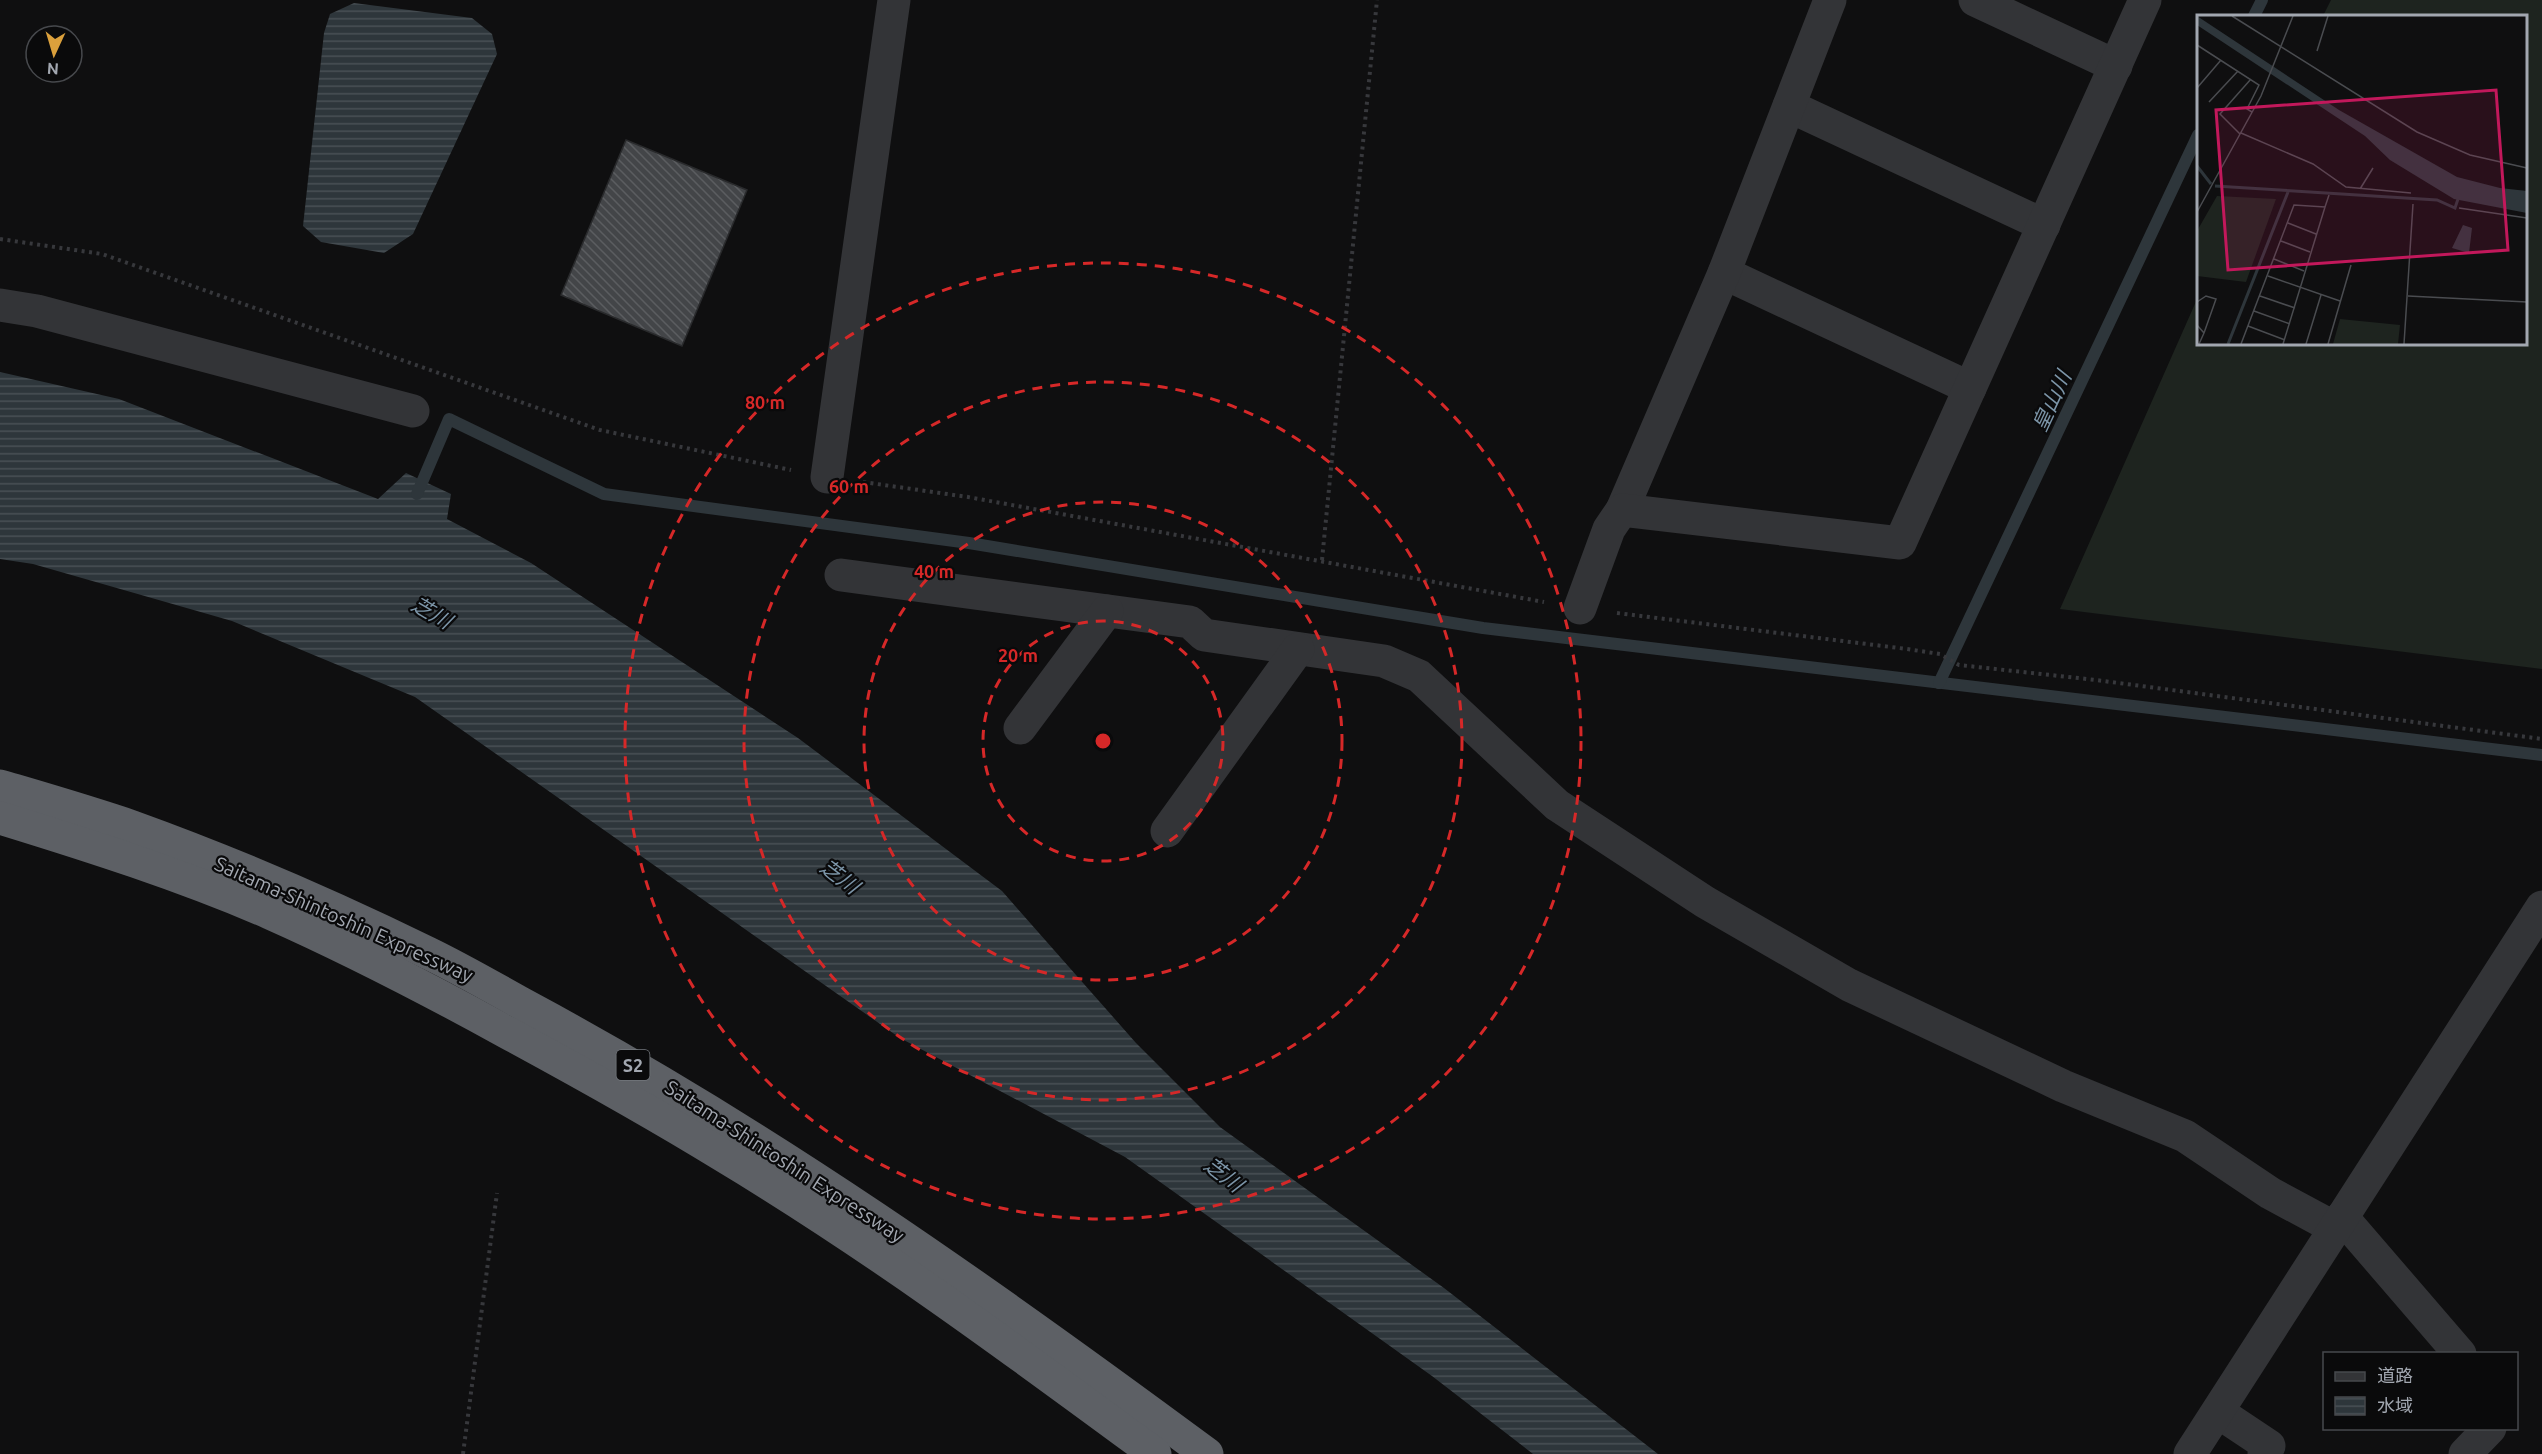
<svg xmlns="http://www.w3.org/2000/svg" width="2542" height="1454" font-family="Ubuntu,'Noto Sans JP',sans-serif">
  <defs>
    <pattern id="water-rules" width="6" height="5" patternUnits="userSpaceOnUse" patternTransform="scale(1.5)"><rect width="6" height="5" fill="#2e363b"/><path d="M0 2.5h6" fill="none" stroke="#495055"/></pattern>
    <pattern id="building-back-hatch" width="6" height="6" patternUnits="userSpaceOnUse" patternTransform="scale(1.5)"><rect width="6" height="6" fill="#434548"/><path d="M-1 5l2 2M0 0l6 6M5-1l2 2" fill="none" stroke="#5b5d60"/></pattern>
  </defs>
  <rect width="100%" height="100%" fill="#0f0f10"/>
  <path fill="#1e241f" d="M 2331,0 L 2542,0 L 2542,669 L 2060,609 L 2198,297 L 2198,344 L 2526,344 L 2526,16 L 2323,16 Z"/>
  <g fill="url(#water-rules)">
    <path d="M 354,3 L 472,18 L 492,34 L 497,54 L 413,234 L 384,253 L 321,242 L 303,226 L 324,33 L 330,14 Z"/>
    <path d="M 0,372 L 119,399 L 378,499 L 406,473 L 451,494 L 447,519 L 531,563 L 798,738 L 1002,891 L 1136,1043 L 1220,1127 L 1444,1288 L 1658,1454 L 1533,1454 L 1432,1376 L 1125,1157 L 900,1038 L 415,697 L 232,621 L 33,564 L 0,559 Z"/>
  </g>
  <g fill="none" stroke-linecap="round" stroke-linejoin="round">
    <g stroke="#2e363b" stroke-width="12">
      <path d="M 2254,16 L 2262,0"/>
      <path d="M 417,494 L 449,419 L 604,494 L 969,543 L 1483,628 L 2542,755"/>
      <path d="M 1939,683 L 2198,135"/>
    </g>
  </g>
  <path fill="url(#building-back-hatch)" stroke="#292a2c" stroke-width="1.5" d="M 626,140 L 747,190 L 682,346 L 561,295 Z"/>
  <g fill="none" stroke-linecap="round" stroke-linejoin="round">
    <g stroke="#37383c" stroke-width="4" stroke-dasharray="3 4.5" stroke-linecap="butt">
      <path d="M 0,239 L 102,254 L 600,430 L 791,470"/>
      <path d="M 863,482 L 968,497 L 1544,602"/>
      <path d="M 1322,560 L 1377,0"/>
      <path d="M 1617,613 L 1907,649 L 1940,654 L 1959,665 L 2096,680 L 2542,739"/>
      <path d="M 463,1454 L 497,1193"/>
    </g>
    <g stroke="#333437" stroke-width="33">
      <path d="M 1975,0 L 2116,66"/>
      <path d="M 1789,106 L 2044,225"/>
      <path d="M 1724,273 L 1970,388"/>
      <path d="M 0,305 L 37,311 L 413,411"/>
      <path d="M 827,477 L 894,0"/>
      <path d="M 1622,510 L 1724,273 L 1830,0"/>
      <path d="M 841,575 L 1190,622 L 1204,635 L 1384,661 L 1419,676 L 1557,805 L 1705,902 L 1849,985 L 2063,1086 L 2185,1136 L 2270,1193 L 2335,1228"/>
      <path d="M 1580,608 L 1609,529 L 1622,510 L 1900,543 L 2145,0"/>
      <path d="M 1020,728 L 1107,611"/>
      <path d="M 1167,831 L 1298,649"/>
      <path d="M 2342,1217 L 2460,1354"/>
      <path d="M 2218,1412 L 2269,1446 L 2264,1454"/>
      <path d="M 2190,1454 L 2542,907"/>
      <path d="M 2465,1454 L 2490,1428"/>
    </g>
    <g stroke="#5d6065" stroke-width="33">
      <path d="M 0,786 C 44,799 89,812 133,827 C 233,863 332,906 428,953 C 461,969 494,988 526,1006 C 767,1135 988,1292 1207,1454"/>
      <path d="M 0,818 C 91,846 182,875 270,913 C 351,949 430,990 508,1033 C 580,1072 652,1112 722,1155 C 872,1245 1014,1350 1155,1454"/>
    </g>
  </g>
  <g fill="none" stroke="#d62828" stroke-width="3" stroke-dasharray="10 8">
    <circle cx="1103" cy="741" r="120"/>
    <circle cx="1103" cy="741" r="239"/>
    <circle cx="1103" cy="741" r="359"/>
    <circle cx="1103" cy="741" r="478"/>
  </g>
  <g text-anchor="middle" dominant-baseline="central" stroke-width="4.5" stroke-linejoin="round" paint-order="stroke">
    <rect fill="#0a0a0b" stroke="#74787e" stroke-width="1.5" x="616.5" y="1050" width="33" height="30" rx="4.5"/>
    <g font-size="18" font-weight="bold" fill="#a2a7b0">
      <text x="633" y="1065">S2</text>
    </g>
    <g font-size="20" fill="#a2a7b0" stroke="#0a0a0b">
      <text transform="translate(344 919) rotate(24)">Saitama-Shintoshin Expressway</text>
      <text transform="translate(785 1161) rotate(33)">Saitama-Shintoshin Expressway</text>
    </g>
    <g font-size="21" font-style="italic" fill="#7c95a8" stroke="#0a0a0b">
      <text transform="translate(2051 401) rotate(-65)">皇山川</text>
      <text transform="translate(432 612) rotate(30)">芝川</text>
      <text transform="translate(840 876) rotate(37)">芝川</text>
      <text transform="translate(1224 1174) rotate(38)">芝川</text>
    </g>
  </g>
  <g transform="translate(2197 15)">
    <rect width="330" height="330" fill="#0f0f10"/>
    <path d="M 20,181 L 79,184 L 49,267 L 0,261 L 0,216 ZM 143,304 L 203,310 L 201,329 L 136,329 Z" fill="#1e241f"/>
    <path d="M 0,1 L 142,95 L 260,162 L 303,173 L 330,176 L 330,198 L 257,184 L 193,145 L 168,121 L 0,10 ZM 266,210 L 275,213 L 272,238 L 255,233 Z" fill="#2e363b"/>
    <path fill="none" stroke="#2e363b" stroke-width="3" d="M 0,151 L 14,169M 18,171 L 240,185 L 258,193 L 261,184M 31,329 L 91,177"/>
    <path fill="none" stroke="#4a4c50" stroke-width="1.5" d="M 35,1 L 220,117 L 273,140 L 330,153M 0,30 L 62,70 L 50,94 L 55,97M 120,36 L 131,1M 0,73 L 24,45M 12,87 L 41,56M 44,118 L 116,149 L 149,172 L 214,178M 43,119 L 23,99 L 54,64M 163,174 L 176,153M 262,193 L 330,203M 0,197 L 64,81 L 96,1M 91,208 L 119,219M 84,226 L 113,237M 77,244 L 107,256M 71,261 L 143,286M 63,281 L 98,293M 211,281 L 330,287M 0,287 L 9,281 L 19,284 L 7,318M 57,296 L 93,309M 0,310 L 7,318 L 2,329M 51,311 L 88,325M 44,329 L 97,190 L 128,192 L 132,180M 86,329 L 128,192M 109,329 L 124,280M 131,329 L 154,250M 207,329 L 216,189"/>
    <path fill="#c2185b" fill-opacity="0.15" stroke="#c2185b" stroke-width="3" d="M 299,75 L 311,235 L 31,255 L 19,95 Z"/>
    <rect width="330" height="330" fill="none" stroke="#a2a7b0" stroke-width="3"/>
  </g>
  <circle cx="1103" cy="741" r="9" fill="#d62828" stroke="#0a0a0b" stroke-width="3"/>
  <g font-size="18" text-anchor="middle" font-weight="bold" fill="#d62828" stroke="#0a0a0b" stroke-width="4.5" stroke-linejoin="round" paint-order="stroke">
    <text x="765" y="409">80 m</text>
    <text x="849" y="493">60 m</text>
    <text x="934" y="578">40 m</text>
    <text x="1018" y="662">20 m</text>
  </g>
  <rect x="2323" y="1352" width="195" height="78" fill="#0a0a0b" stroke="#47494d" stroke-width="1.5"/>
  <rect x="2335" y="1372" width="30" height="9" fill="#333437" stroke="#47494d" stroke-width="1.5"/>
  <text x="2377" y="1382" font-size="18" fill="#a2a7b0">道路</text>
  <rect x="2335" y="1397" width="30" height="18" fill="url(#water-rules)" stroke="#47494d" stroke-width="1.5"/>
  <text x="2377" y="1412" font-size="18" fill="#a2a7b0">水域</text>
  <g transform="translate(54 54) rotate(184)"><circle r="28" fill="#0a0a0b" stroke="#47494d" stroke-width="1.5"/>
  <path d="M0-4.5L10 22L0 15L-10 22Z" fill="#dba03c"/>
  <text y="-9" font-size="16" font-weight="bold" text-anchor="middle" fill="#a2a7b0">N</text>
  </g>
</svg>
